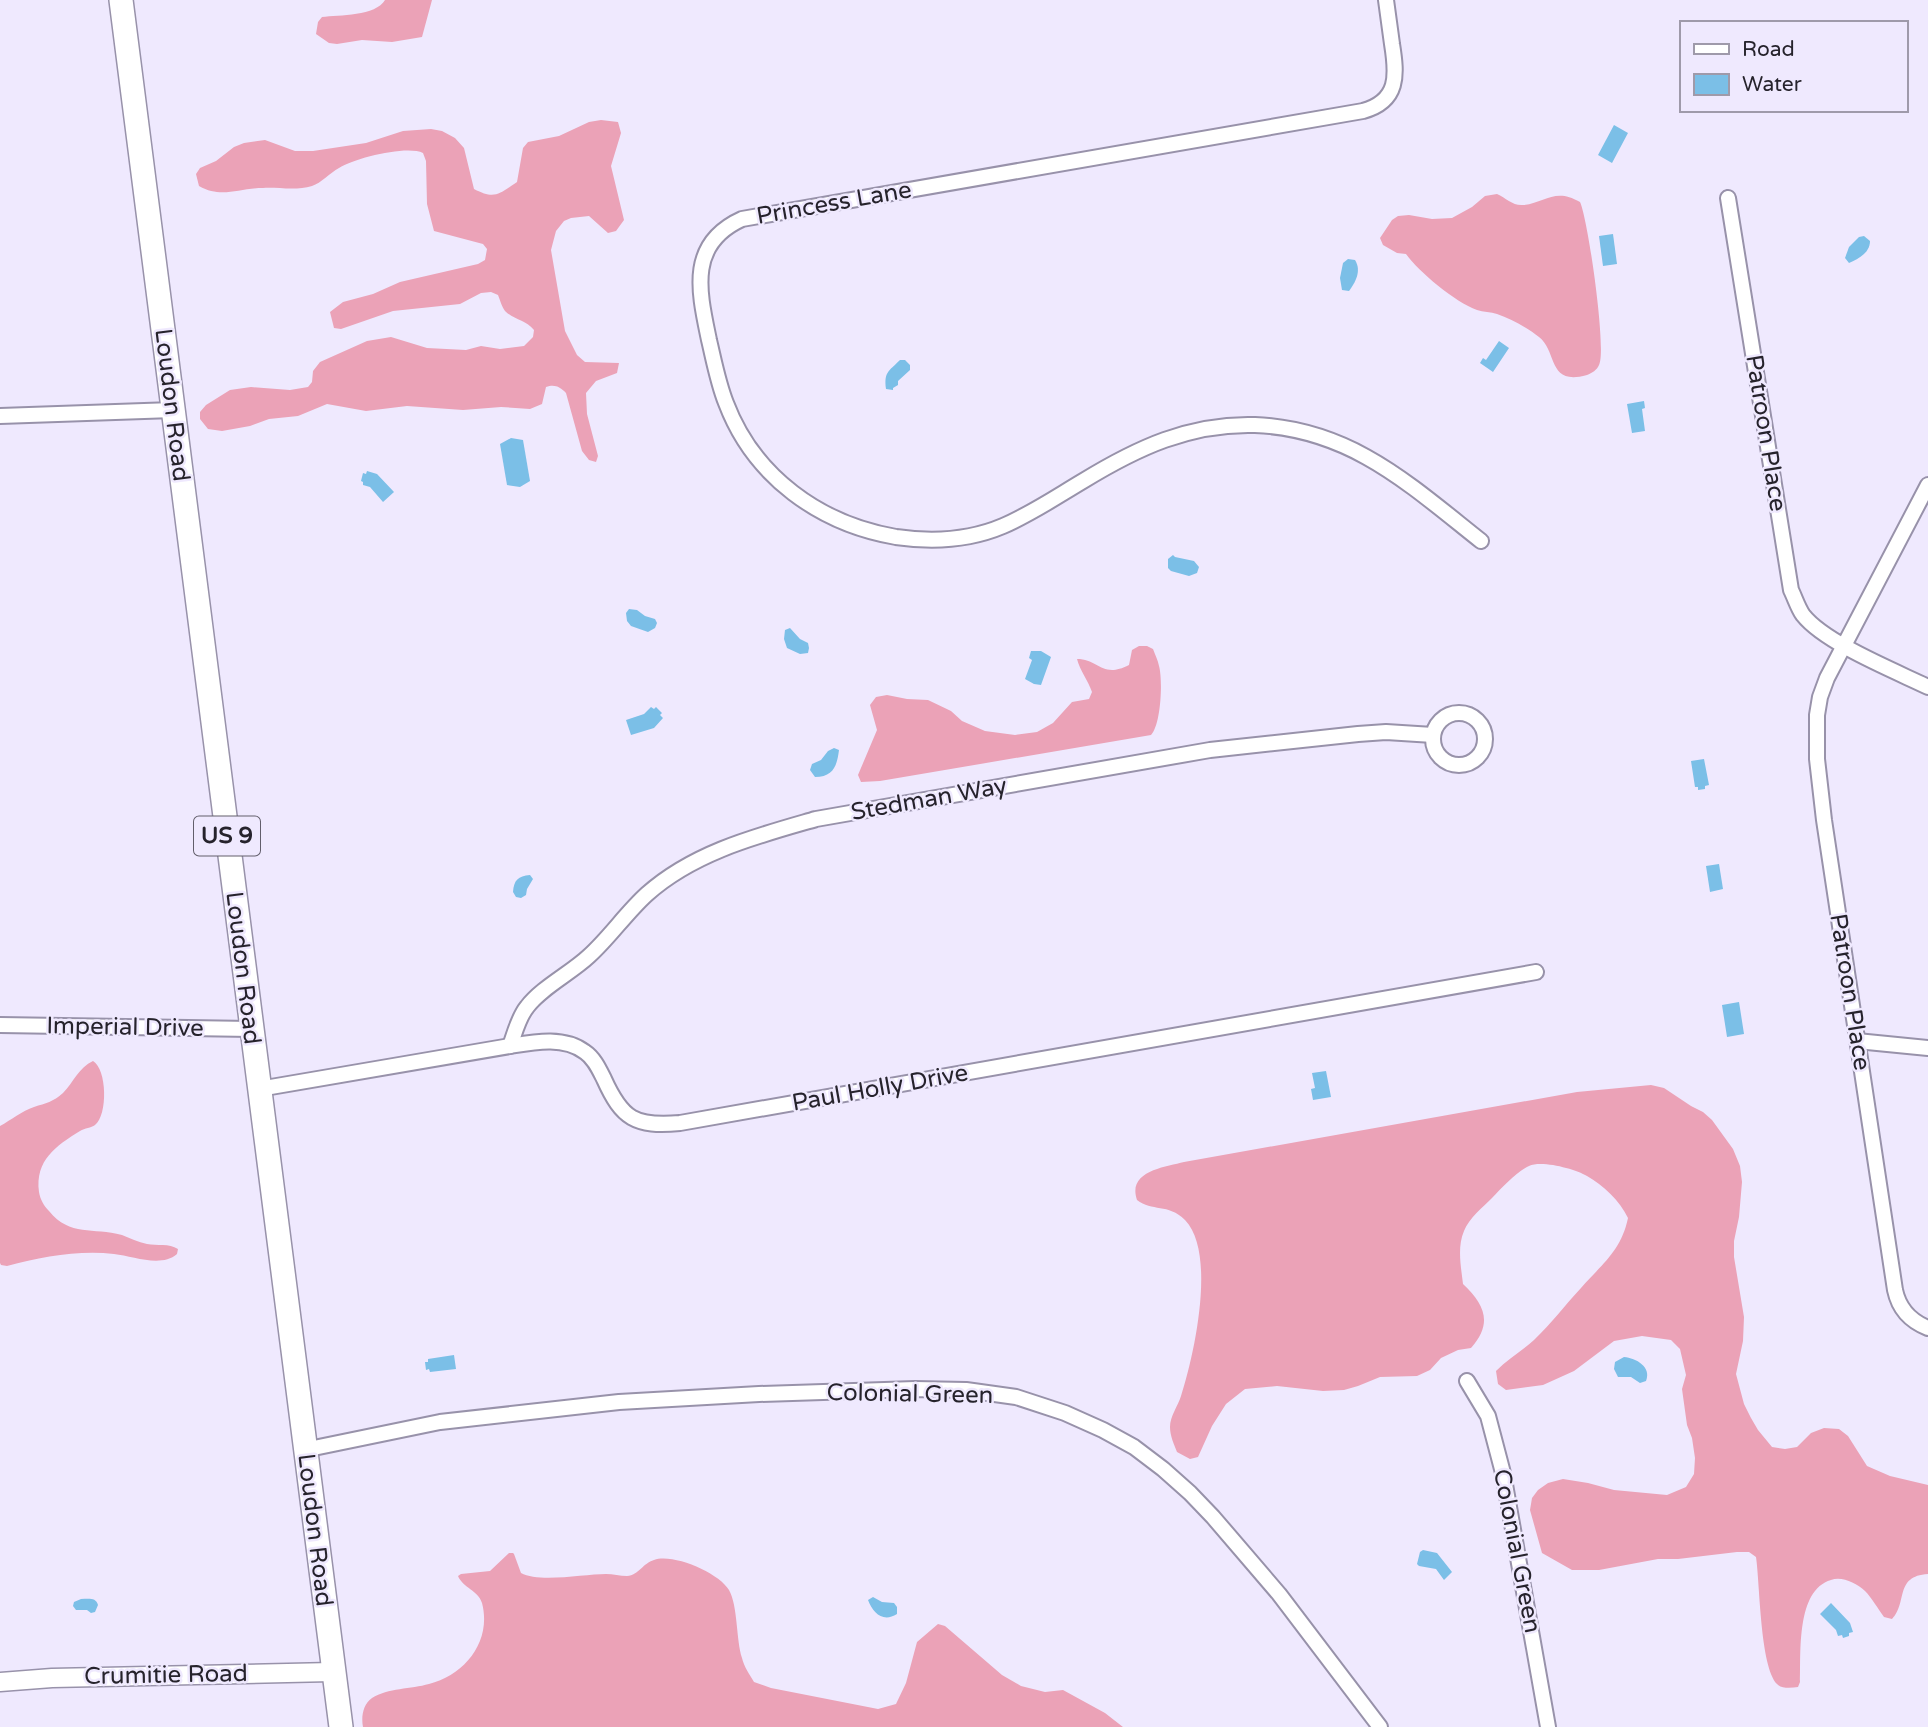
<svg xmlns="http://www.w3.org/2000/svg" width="1928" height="1727" font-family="'Varela Round',sans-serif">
  <rect width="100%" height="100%" fill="#efe9fe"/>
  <g fill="#eba2b7">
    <path d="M 385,0 L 432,0 L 422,37 L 392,42 L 362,40 L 337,44 L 329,43 L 316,34 L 318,22 L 322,17 C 339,15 376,16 385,0 Z"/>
    <path d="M 601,120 L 618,122 L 621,133 L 611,166 L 624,220 L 616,231 L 608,233 L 589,216 L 571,218 L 564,221 L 556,231 L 551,250 L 565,331 L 577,355 L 585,362 L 619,363 L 617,373 L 596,381 L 586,393 L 587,414 L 598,456 L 596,462 L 589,460 L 582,451 L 566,393 C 560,387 555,384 546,387 L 542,404 L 530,409 L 501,407 L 463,410 L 407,406 L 366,411 L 327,404 L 298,416 L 269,419 L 250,426 L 222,431 L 208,429 L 200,419 L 200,412 L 206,405 L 230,390 L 251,387 L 290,390 L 308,387 L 312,382 L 313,371 L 320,362 L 367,341 L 391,337 L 427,348 L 466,350 L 481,346 L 500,349 L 524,346 L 533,337 L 534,330 C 526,320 514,320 505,311 C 502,307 500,300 498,295 L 491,292 L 481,293 L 460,304 L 393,311 L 341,329 L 334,328 L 330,312 L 343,302 L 373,294 L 400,282 L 478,264 L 485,260 L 487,249 L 483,244 L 434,231 L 427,204 L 426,161 L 423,153 C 407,145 355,158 339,168 C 330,173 321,183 312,186 C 296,191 278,187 263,188 C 238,188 222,199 199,186 L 196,174 L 200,168 L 216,161 L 234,147 L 244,143 L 265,140 L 295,151 L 313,151 L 366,143 L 403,131 L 431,129 L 442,131 L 455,138 L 464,148 L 474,189 C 495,200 499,194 517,182 L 523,148 L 528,142 L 559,136 L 589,122 Z"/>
    <path d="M 1497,194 C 1506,198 1513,206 1523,205 C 1545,203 1555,187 1580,202 C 1588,219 1607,351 1599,365 C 1597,370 1592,373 1587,375 C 1547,386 1558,352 1539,337 C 1528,328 1511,319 1497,314 C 1491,312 1483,312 1477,310 C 1455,302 1419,272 1406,254 L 1397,253 L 1383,245 L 1380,238 L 1392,220 L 1398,216 L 1409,215 L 1432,219 L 1452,218 L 1472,207 L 1485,196 Z"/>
    <path d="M 1139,646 L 1147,646 L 1153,649 C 1155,655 1158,660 1159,666 C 1163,680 1161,725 1151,735 L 880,781 L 861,782 L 858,775 L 877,730 L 870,705 L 876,697 L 887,695 L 907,699 L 928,700 L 951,711 L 962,721 L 985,731 L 1015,735 L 1037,732 L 1053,723 L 1072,702 L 1089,699 L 1092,692 C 1088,680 1080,671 1077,659 C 1099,659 1102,679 1129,665 L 1132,650 Z"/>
    <path d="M 93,1061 C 107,1069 108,1115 95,1125 C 91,1128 85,1128 80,1131 C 56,1146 35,1160 39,1192 C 40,1199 44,1206 49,1211 C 70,1237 93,1227 122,1235 C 130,1238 138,1242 147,1244 C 157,1246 169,1243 178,1249 L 177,1254 C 161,1268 133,1256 114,1254 C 78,1250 42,1257 7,1266 L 1,1265 L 0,1263 L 0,1126 C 11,1120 22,1111 34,1107 C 46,1103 53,1102 63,1093 C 73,1083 79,1067 93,1061 Z"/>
    <path d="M 1651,1085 L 1664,1088 L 1691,1106 L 1703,1112 L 1712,1120 L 1733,1149 L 1740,1166 L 1742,1182 L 1739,1217 L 1734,1241 L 1734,1257 L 1744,1317 L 1743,1341 L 1736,1374 L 1744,1404 L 1751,1418 L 1758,1430 L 1772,1447 L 1785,1449 L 1797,1447 L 1811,1433 L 1824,1428 L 1839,1429 L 1848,1436 L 1867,1466 L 1890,1476 L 1928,1485 L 1928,1574 C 1894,1576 1908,1603 1892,1619 L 1884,1617 C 1878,1609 1872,1598 1865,1591 C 1856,1583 1842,1576 1831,1580 C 1796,1590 1801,1653 1800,1682 L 1798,1687 C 1791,1688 1782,1689 1777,1684 C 1760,1666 1760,1585 1756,1557 L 1749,1552 L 1737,1552 L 1678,1559 L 1658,1559 L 1599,1570 L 1572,1570 L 1542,1553 L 1530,1510 L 1532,1498 L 1538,1490 L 1548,1483 L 1563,1479 L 1588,1483 L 1614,1490 L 1667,1495 L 1686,1487 L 1694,1474 L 1695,1458 L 1692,1438 L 1687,1425 L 1682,1389 L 1686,1375 L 1680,1349 L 1671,1340 L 1642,1336 L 1614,1341 L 1574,1371 L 1543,1385 L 1506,1390 L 1498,1384 L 1496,1371 C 1508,1359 1522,1351 1534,1340 C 1551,1324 1565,1305 1581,1288 C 1603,1263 1621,1251 1628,1218 C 1620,1201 1603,1185 1587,1176 C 1575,1169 1542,1160 1529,1166 C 1515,1173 1503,1187 1492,1198 C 1483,1207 1469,1218 1464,1231 C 1457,1247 1461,1267 1463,1284 C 1485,1305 1493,1323 1471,1348 L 1458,1350 L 1441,1358 L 1430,1370 L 1417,1376 L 1380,1377 L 1358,1386 L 1344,1390 L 1323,1391 L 1277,1386 L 1245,1389 L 1226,1404 L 1212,1426 L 1198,1457 L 1190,1459 L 1177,1452 C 1174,1444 1170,1436 1170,1427 C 1170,1416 1178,1406 1181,1396 C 1194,1356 1217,1253 1185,1220 C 1168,1203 1152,1212 1137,1200 C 1127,1171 1165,1167 1184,1162 L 1577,1092 Z"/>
    <path d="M 509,1553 L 513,1553 L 514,1554 L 521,1573 C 539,1583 585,1574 606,1574 C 613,1574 620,1576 627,1576 C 639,1575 643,1563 654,1560 C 673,1553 719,1573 729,1590 C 738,1606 736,1640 742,1658 C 744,1667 750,1675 754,1682 L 771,1688 L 878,1709 L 896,1704 L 906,1683 L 917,1642 L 938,1624 L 945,1626 L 1002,1675 L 1021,1686 L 1045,1692 L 1063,1690 L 1105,1713 L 1123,1727 L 363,1727 C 361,1717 363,1704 372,1698 C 388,1688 411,1689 429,1684 C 465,1675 492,1641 482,1603 C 478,1590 463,1588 458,1576 L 461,1574 L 490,1571 Z"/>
  </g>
  <g fill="#7bbfe7">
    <path d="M 1614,125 L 1628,133 L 1612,163 L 1598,155 Z"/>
    <path d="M 1613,234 L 1617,264 L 1603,266 L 1599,236 Z"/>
    <path d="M 1864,236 L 1870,241 C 1870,253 1858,259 1849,263 L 1845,258 L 1849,247 L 1859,237 Z"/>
    <path d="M 1348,259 L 1355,260 C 1362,271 1355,283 1349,291 L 1342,290 L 1340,278 L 1343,263 Z"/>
    <path d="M 1499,341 L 1509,348 L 1493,372 L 1480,363 L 1483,358 L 1486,360 Z"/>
    <path d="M 900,360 L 905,360 L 910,365 L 910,370 L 898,381 L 898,385 L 893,388 L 893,390 L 886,389 C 884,372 888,372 900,360 Z"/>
    <path d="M 1644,401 L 1645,408 L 1642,409 L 1645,431 L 1632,433 L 1627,404 Z"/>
    <path d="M 511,438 L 523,440 L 530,481 L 520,487 L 507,485 L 500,444 Z"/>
    <path d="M 367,471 L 377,474 L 394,492 L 383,502 L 370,487 L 363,485 L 363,482 L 361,481 L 363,473 L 366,474 Z"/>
    <path d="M 1173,555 L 1175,557 L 1194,561 L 1199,567 L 1197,573 L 1189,576 L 1171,571 L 1168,568 L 1168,559 Z"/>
    <path d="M 629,609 L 637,610 L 645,616 L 655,619 L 657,623 L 655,628 L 648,632 L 631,626 L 627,621 L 626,613 Z"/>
    <path d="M 790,628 L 800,639 L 808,643 L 809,648 L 808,653 L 800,654 L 787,648 L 784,639 L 785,630 Z"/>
    <path d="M 1031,651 L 1041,651 L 1051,657 L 1041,685 L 1034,684 L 1025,679 L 1032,660 L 1029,658 Z"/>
    <path d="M 651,707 L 654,709 L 656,707 L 662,713 L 660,715 L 663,718 L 654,728 L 631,735 L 626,720 L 644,714 Z"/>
    <path d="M 834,748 L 839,750 C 837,765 834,777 815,777 L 810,770 L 812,764 L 821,760 L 828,751 Z"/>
    <path d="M 1704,759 L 1709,785 L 1705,786 L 1705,789 L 1698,790 L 1698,787 L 1695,787 L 1691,761 Z"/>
    <path d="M 1719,864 L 1723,889 L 1710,892 L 1706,866 Z"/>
    <path d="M 530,875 L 533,879 L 527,889 L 526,895 L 521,898 L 516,897 L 513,892 C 514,880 518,876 530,875 Z"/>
    <path d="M 1739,1002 L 1744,1034 L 1727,1037 L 1722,1005 Z"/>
    <path d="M 1326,1071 L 1331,1097 L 1313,1100 L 1311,1089 L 1315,1088 L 1312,1073 Z"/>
    <path d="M 454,1355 L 456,1369 L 430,1372 L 429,1369 L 426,1370 L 425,1362 L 428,1362 L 428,1359 Z"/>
    <path d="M 1624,1357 C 1636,1358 1652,1367 1646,1381 L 1640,1383 L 1631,1377 L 1618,1377 L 1614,1369 L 1615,1362 Z"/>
    <path d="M 1423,1550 L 1437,1553 L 1452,1572 L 1444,1580 L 1436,1569 L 1419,1566 L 1417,1564 L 1420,1552 Z"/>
    <path d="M 873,1597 L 882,1602 L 894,1603 L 897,1607 L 897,1614 C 883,1623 873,1613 868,1600 Z"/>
    <path d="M 81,1599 C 88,1599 96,1597 98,1605 L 95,1612 L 91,1613 L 87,1610 L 76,1610 L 73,1606 L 74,1602 Z"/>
    <path d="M 1831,1603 L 1850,1623 L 1853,1632 L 1849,1633 L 1849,1636 L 1843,1638 L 1842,1635 L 1838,1636 L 1836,1630 L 1820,1614 Z"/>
  </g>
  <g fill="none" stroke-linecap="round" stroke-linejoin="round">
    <defs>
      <g id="minor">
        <path d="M 1386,0 C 1388,15 1390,29 1392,44 C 1397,75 1399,101 1363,111 L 742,219 C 687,244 699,292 709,340 C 714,361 718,383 726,403 C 754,477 820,524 896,537 C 931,542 970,540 1003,526 C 1031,514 1056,497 1083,481 C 1137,448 1190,423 1255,425 C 1351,429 1409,484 1481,541"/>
        <path d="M 1728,198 L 1791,590 C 1795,598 1798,608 1803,615 C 1825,643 1895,671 1928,687"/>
        <path d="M 0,416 L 173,410"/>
        <path d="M 1928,485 L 1827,678 L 1820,697 L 1817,715 L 1817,759 L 1824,820 L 1895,1290 C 1899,1309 1910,1321 1928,1328"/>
        <circle cx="1459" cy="739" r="26"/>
        <path d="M 0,1025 L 251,1029"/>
        <path d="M 1857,1041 L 1928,1048"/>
        <path d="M 510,1046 C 515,1033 518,1018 527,1007 C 541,988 571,973 589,956 C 610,937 626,913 647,894 C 694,852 757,836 816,819 L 1210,750 L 1358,734 L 1386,732 L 1433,735"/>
        <path d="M 259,1089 L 510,1046 C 534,1042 564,1036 585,1052 C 594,1058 599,1069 604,1079 C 622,1119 635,1127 680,1123 L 1536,972"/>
        <path d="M 1467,1381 L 1488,1416 L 1503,1473 L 1548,1727"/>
        <path d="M 304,1450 L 440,1422 L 619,1402 L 759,1394 L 915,1389 L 966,1390 L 1016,1397 L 1065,1413 L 1103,1430 L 1134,1447 L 1163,1469 L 1190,1493 L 1213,1517 L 1279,1594 L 1380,1727"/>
      </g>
      <path id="tertiary" d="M 0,1682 L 52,1678 L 332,1672"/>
      <path id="primary" d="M 121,0 L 341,1727"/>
    </defs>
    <use href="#minor" stroke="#9892aa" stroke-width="18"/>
    <use href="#tertiary" stroke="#9892aa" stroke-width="21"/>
    <use href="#primary" stroke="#9892aa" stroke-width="26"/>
    <use href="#minor" stroke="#fff" stroke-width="14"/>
    <use href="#tertiary" stroke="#fff" stroke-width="18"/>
    <use href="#primary" stroke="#fff" stroke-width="23"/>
  </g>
  <g text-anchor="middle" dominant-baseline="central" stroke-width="5" stroke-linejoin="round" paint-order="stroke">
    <rect fill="#efe9fe" stroke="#625e6b" stroke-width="2" x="194" y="816.5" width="66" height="39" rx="5"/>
    <g font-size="23" font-weight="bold" fill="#26232c">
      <text x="227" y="836">US 9</text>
    </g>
    <g font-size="24" fill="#26232c" stroke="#efe9fe">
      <text transform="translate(834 203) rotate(-10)">Princess Lane</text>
      <text transform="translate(172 405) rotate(83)">Loudon Road</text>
      <text transform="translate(1766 433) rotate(81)">Patroon Place</text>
      <text transform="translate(929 799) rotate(-10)">Stedman Way</text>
      <text transform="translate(243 968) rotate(83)">Loudon Road</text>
      <text transform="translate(1850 992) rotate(81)">Patroon Place</text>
      <text transform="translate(125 1027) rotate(1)">Imperial Drive</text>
      <text transform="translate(880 1088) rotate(-10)">Paul Holly Drive</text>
      <text transform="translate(910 1394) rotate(1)">Colonial Green</text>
      <text transform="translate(315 1530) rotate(83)">Loudon Road</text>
      <text transform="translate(1517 1551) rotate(79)">Colonial Green</text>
      <text transform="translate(166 1675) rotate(-1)">Crumitie Road</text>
    </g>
  </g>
  <rect x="1680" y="21" width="228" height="91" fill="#efe9fe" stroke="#9f9aaa" stroke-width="2"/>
  <rect x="1694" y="44" width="35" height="10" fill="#ffffff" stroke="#9f9aaa" stroke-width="2"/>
  <text x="1742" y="56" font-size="21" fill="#26232c">Road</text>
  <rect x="1694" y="74" width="35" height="21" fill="#7bbfe7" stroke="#9f9aaa" stroke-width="2"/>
  <text x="1742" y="91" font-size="21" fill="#26232c">Water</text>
</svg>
